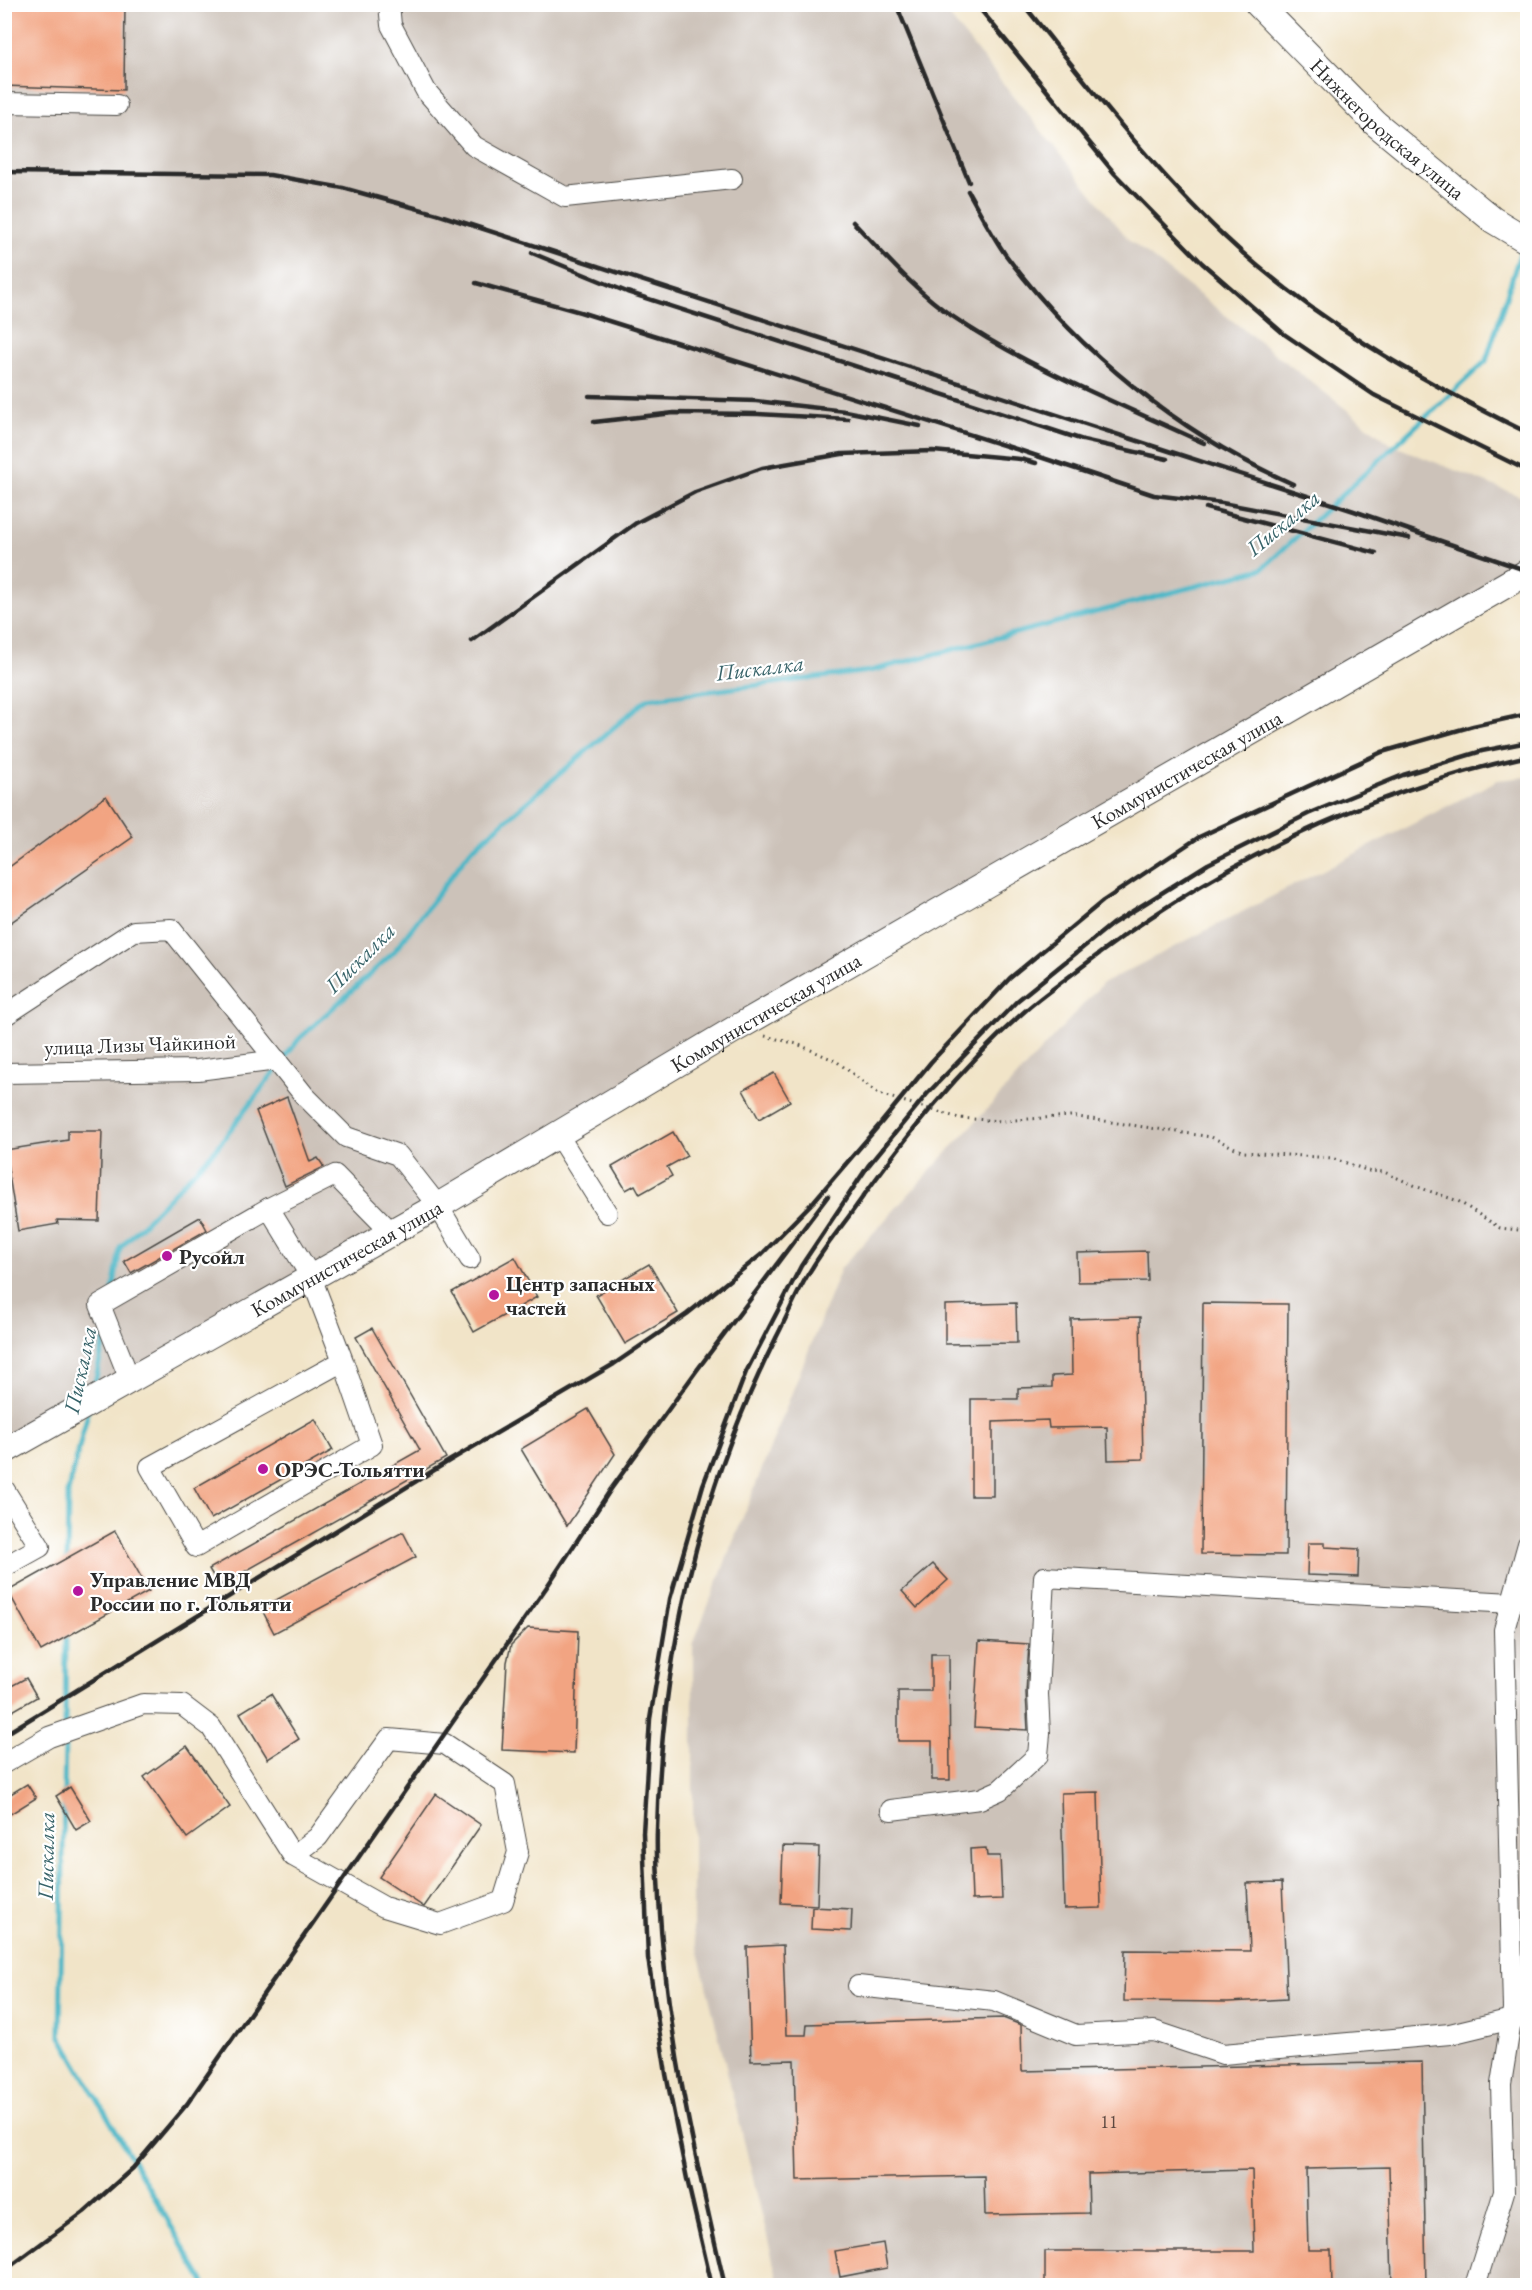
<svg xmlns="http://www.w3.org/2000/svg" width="1532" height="2290" font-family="'EB Garamond',serif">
  <rect width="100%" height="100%" fill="#fff"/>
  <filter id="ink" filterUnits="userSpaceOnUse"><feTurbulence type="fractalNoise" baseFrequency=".0167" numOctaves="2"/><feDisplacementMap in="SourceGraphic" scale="12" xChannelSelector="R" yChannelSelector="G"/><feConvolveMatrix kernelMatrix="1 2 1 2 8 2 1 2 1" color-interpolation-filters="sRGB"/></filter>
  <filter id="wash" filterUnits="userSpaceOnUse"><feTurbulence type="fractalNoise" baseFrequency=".008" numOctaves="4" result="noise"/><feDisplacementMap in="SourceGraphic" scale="24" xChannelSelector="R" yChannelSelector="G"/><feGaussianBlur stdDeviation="1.35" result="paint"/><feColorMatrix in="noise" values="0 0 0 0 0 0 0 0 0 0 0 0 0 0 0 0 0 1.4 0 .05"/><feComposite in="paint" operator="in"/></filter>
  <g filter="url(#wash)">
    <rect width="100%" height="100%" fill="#f1e4c8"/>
    <g fill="#ccc2b9">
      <path d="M 5,5 L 940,5 L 1129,240 L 1392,445 L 1527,499 L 1527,569 L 5,1444 Z"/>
      <path d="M 1527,777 L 1527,2285 L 779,2285 L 693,1931 L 693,1644 L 841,1268 L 1102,984 L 1498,780 Z"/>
    </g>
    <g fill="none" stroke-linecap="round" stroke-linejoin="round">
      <g stroke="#4ab6c6" stroke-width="5">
        <path d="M 113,1291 L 120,1248 L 216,1149 L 299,1039 L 393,953 L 471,850 L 647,699 L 870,671 L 1262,569 L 1486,361 L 1522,247"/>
        <path d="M 93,1391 L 105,1336"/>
        <path d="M 67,1562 L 68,1492 L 88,1412"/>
        <path d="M 65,1727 L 66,1632"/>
        <path d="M 65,1737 L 60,2035 L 206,2286"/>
      </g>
    </g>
    <g id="blocks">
      <g fill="#f2a482">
        <path d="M 4,4 L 125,4 L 124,90 L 4,86 Z"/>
        <path d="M 106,796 L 133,837 L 4,927 L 4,871 Z"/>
        <path d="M 774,1073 L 790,1101 L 759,1119 L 743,1090 Z"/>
        <path d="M 287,1097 L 310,1162 L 318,1158 L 324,1167 L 285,1186 L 256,1111 Z"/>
        <path d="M 68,1131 L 102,1131 L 99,1221 L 57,1220 L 58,1224 L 18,1231 L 5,1150 L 68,1140 Z"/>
        <path d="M 673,1132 L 687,1156 L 667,1167 L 672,1176 L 640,1194 L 635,1185 L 626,1190 L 612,1167 Z"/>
        <path d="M 200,1217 L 207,1230 L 131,1273 L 124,1261 Z"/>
        <path d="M 1147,1251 L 1148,1281 L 1078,1282 L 1077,1253 Z"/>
        <path d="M 515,1257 L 537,1297 L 474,1332 L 452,1292 Z"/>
        <path d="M 649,1264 L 678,1313 L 625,1344 L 596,1295 Z"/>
        <path d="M 1016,1303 L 1017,1343 L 945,1344 L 945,1305 Z"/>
        <path d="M 1203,1303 L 1288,1304 L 1286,1555 L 1201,1554 Z"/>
        <path d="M 1140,1317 L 1143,1459 L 1108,1460 L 1107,1427 L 1049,1428 L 1048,1420 L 993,1422 L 993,1496 L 971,1496 L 971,1399 L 1018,1399 L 1018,1388 L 1052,1387 L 1052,1376 L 1072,1375 L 1071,1319 Z"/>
        <path d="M 372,1328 L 446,1458 L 219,1586 L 209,1569 L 420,1450 L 356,1337 Z"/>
        <path d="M 588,1409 L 615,1454 L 567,1526 L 521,1449 Z"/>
        <path d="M 315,1419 L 333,1450 L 211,1519 L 194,1488 Z"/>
        <path d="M 115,1531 L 149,1591 L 41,1651 L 8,1591 Z"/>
        <path d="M 403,1532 L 416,1557 L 274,1633 L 261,1608 Z"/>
        <path d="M 1308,1543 L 1325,1543 L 1325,1547 L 1359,1549 L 1358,1577 L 1307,1575 Z"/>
        <path d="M 933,1564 L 948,1580 L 917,1608 L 902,1591 Z"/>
        <path d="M 528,1628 L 578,1631 L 574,1753 L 502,1750 L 507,1662 L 511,1645 Z"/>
        <path d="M 979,1641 L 1029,1644 L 1026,1693 L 1028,1730 L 974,1727 Z"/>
        <path d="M 931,1654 L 949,1654 L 950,1780 L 932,1780 L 932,1741 L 898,1741 L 898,1691 L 931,1691 Z"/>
        <path d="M 26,1678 L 37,1697 L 4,1716 L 4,1690 Z"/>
        <path d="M 271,1694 L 299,1739 L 268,1759 L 240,1713 Z"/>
        <path d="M 187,1746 L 230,1807 L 187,1838 L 144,1777 Z"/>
        <path d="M 27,1784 L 36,1798 L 4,1818 L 4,1798 Z"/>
        <path d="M 70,1787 L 91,1821 L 76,1830 L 56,1796 Z"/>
        <path d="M 1098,1792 L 1101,1908 L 1064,1909 L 1061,1793 Z"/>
        <path d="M 436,1794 L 481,1825 L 424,1907 L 379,1877 Z"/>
        <path d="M 783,1846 L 819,1847 L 817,1905 L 781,1903 Z"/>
        <path d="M 986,1848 L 987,1856 L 1000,1856 L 1002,1899 L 972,1900 L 970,1849 Z"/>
        <path d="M 1282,1882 L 1287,1999 L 1228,2002 L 1124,2001 L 1125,1950 L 1250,1951 L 1247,1883 Z"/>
        <path d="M 812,1907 L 852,1909 L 851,1931 L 811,1929 Z"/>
        <path d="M 783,1945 L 786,2035 L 806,2035 L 807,2024 L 1003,2018 L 1021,2025 L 1022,2071 L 1422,2062 L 1426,2286 L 1392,2286 L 1389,2167 L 1306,2169 L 1308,2250 L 1331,2250 L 1332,2286 L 1045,2286 L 1045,2251 L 1254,2251 L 1252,2170 L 1088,2174 L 1089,2213 L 985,2215 L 984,2176 L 797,2180 L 794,2060 L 751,2061 L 747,1947 Z"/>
        <path d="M 883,2243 L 887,2268 L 840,2277 L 835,2251 Z"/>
      </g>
    </g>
  </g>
  <g filter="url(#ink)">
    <use href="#blocks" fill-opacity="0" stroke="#494743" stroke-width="1.5"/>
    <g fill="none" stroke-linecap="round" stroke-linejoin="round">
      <defs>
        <g id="minor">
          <path d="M 389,4 L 391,25 L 426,91 L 474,146 L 565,197 L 732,179"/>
          <path d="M 4,103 L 117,105"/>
          <path d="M 4,1016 L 134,931 L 171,929 L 304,1095 L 346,1137 L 398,1155 L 438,1206 L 470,1259"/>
          <path d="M 4,1073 L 198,1070 L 277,1060"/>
          <path d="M 558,1135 L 607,1213"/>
          <path d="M 343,1361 L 150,1467 L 196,1547 L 372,1445 L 343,1361 L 311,1277 L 269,1208 L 335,1175 L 391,1232"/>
          <path d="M 130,1380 L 100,1305 L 269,1208"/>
          <path d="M 4,1489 L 40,1547 L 4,1567"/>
          <path d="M 4,1763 L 49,1737 L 143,1704 L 182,1705 L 211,1727 L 293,1856 L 318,1837 L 389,1739 L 445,1744 L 505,1784 L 518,1852 L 503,1901 L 440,1924 L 384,1907 L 293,1856"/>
          <path d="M 891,1810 L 980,1799 L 1000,1790 L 1038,1755 L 1040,1734 L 1038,1694 L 1044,1577 L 1512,1603"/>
          <path d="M 858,1986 L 994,2001 L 1076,2035 L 1154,2031 L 1223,2054 L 1450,2034 L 1512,2019 L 1528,2018"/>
          <path d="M 1475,2286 L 1504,2192 L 1501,2084 L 1513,2009 L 1504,1630 L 1528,1544"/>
        </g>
        <g id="major">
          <path id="s1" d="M 1258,4 L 1375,123 L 1493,220 L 1528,241"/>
          <path id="s2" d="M 4,1451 L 438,1206 L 735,1029 L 1528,572"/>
        </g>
      </defs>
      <use href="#minor" stroke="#494743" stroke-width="22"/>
      <use href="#major" stroke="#494743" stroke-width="28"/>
      <path stroke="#494743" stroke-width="3" stroke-dasharray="1.5 4.5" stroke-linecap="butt" d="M 765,1036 L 797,1044 L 836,1061 L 879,1094 L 959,1118 L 1001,1121 L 1071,1116 L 1211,1137 L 1244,1152 L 1332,1158 L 1369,1171 L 1384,1172 L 1418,1187 L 1458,1201 L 1500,1228 L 1528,1231"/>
      <use href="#minor" stroke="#fff" stroke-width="20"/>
      <use href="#major" stroke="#fff" stroke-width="26"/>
      <g stroke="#2b2b2b" stroke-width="4.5">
        <path d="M 896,4 L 969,182"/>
        <path d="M 976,4 L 1115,174 L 1202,263 L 1284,334 L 1374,395 L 1528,471"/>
        <path d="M 1023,4 C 1087,83 1149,165 1223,235 C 1312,319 1418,379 1528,433"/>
        <path d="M 4,172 L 270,175 L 343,188 L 437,214 L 1354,511 L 1528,571"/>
        <path d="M 968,191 C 980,212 991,234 1005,254 C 1079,353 1180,434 1293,484"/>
        <path d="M 853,222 C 884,254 915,291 952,316 C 1028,368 1120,404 1204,443"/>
        <path d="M 532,253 L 627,292 L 1083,440 L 1167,459"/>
        <path d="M 476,283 L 580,312 L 1019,450 L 1154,495 L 1222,503 L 1409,538"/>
        <path d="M 589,396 L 756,401 L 845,411 L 920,426"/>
        <path d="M 594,422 L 674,413 L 758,414 L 848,419"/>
        <path d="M 1206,508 L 1376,553"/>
        <path d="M 472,641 L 636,523 L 695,492 L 762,468 L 842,454 L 933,451 L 1020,459 L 1036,463"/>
        <path d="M 4,1735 L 449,1461 L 614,1364 L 687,1314 L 762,1254 L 814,1201 L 881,1123 L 931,1062 L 1010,978 L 1103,901 L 1199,837 L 1382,752 L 1473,726 L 1528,714"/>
        <path d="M 4,2271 L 84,2212 L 133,2168 L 187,2104 L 546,1588 L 611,1489 L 697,1370 L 828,1196"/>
        <path d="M 712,2286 L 687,2179 L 666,2074 L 648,1958 L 643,1833 L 650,1719 L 670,1599 L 703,1485 L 746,1372 L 801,1266 L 868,1166 L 927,1094 L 1017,1001 L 1112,924 L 1208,864 L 1308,814 L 1403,775 L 1482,751 L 1528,742"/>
        <path d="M 725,2286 C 695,2158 666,2030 659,1899 C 658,1876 656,1853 657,1830 C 662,1655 698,1494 776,1338 C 788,1315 798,1289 812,1268 C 824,1248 839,1230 852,1212 C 903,1140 958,1070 1025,1011 C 1042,996 1061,983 1079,969 C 1211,866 1364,792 1528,756"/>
      </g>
    </g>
  </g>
  <g fill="#b5179e" stroke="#fff" stroke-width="2">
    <circle cx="167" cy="1256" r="6"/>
    <circle cx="494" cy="1295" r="6"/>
    <circle cx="263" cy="1469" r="6"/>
    <circle cx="78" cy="1591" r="6"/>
  </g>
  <g text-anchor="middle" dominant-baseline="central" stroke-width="4.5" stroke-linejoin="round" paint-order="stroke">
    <g font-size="18" fill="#5d4941">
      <text x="1109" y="2121">11</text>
    </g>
    <g font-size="21" fill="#2b2b2b" stroke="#fff">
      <text stroke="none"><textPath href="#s1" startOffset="180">Нижнегородская улица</textPath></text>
      <text stroke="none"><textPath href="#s2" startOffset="1365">Коммунистическая улица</textPath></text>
      <text stroke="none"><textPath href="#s2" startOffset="879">Коммунистическая улица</textPath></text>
      <text transform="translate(140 1044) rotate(-2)">улица Лизы Чайкиной</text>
      <text stroke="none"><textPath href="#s2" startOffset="393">Коммунистическая улица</textPath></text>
    </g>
    <g font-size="21" font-weight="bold" fill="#2b2b2b" stroke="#fff" text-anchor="start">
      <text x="179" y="1256">Русойл</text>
      <text x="506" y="1283">Центр запасных<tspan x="506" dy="24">частей</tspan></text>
      <text x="275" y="1469">ОРЭС-Тольятти</text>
      <text x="90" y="1579">Управление МВД<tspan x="90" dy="24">России по г. Тольятти</tspan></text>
    </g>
    <g font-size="22" font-style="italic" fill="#376369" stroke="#fff">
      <text transform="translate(1283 523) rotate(-40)">Пискалка</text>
      <text transform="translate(760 668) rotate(-7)">Пискалка</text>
      <text transform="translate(360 958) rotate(-45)">Пискалка</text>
      <text transform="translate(80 1370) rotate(-78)">Пискалка</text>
      <text transform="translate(46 1856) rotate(-89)">Пискалка</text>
    </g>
  </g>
  <rect width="1532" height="2290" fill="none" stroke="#fff" stroke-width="24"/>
</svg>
